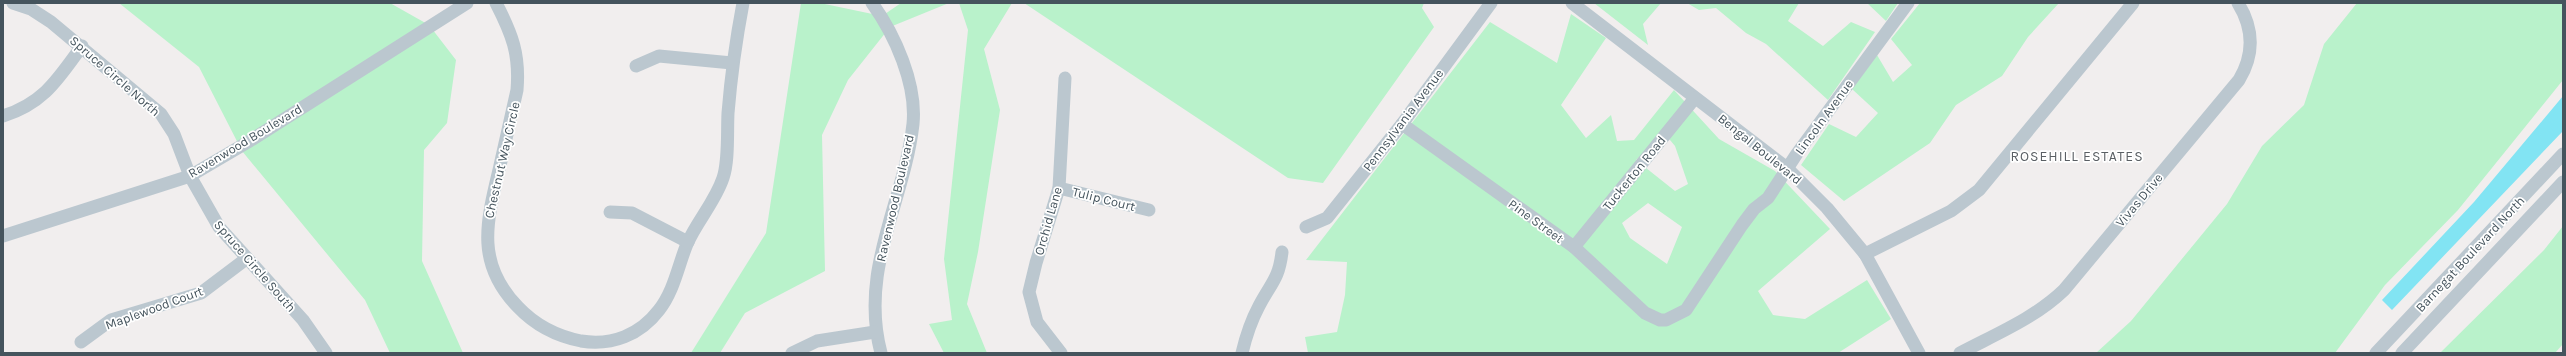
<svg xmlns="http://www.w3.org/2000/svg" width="2566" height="356" font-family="Karla,sans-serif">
  <rect width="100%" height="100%" fill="#f1eeee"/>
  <g fill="#b9f2cb" fill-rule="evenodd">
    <path d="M 119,3 L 390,3 L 429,25 L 456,60 L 447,123 L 424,150 L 422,261 L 463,353 L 390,353 L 365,300 L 242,151 L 199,67 Z"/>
    <path d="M 801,3 L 820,3 L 882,16 L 901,3 L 949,3 L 890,27 L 848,80 L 822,135 L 825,271 L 745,313 L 720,353 L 691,353 L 766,233 Z"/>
    <path d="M 959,3 L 1012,3 L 984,49 L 1000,110 L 978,252 L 967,304 L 987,353 L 944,353 L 929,324 L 952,320 L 944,259 L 968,30 Z"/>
    <path d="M 1024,3 L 1424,3 L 1422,8 L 1434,27 L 1323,183 L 1288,178 Z"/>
    <path d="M 1594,3 L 1661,3 L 1643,24 L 1648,45 Z"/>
    <path d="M 1687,3 L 1799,3 L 1788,21 L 1823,46 L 1851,22 L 1875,32 L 1828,100 L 1766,44 L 1746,33 L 1716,8 L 1699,10 Z"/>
    <path d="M 1867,3 L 1898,3 L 1886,21 Z"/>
    <path d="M 1920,3 L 2059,3 L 2028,37 L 2002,76 L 1956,105 L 1930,143 L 1844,201 L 1801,165 L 1829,124 L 1856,137 L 1878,113 L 1852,89 L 1877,55 L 1893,82 L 1912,65 L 1891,39 Z"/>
    <path d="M 2357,3 L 2563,3 L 2563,80 L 2458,210 L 2385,285 L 2335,353 L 2096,353 L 2131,321 L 2227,204 L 2262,146 L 2304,105 L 2324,44 Z"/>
    <path d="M 1571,14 L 1606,38 L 1561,105 L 1586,138 L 1611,115 L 1617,141 L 1634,140 L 1674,90 L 1719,139 L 1775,171 L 1830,229 L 1758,291 L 1773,315 L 1805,319 L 1867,280 L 1891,319 L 1838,353 L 1308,353 L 1305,337 L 1337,332 L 1345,295 L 1347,262 L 1306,260 L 1490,22 L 1557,63 ZM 1665,134 L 1675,146 L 1688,184 L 1675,191 L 1636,160 ZM 1648,203 L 1682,227 L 1667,264 L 1630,238 L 1622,223 Z"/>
    <path d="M 2563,226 L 2563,344 L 2555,353 L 2440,353 L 2544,250 Z"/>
  </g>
  <path fill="#82e4f3" d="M 2563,96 L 2563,131 L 2392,310 L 2382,300 L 2474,202 Z"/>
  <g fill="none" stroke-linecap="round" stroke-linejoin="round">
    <g stroke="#bbc7cf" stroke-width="13">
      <path d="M 13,3 L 31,9 L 51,22 L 161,114 L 174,134 L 190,176 L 219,227 L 303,320 L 326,353"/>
      <path d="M 496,3 C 512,34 520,54 517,90 C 511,117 505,143 499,170 C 486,224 476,264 518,307 C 535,325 556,336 581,341 C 612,346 640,335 659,310 C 674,291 678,266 687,244 C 697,221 715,202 723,178 C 729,161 727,132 728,113 C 731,76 736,40 743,3"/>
      <path d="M 872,3 C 895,35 917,84 913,124 C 904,203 859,269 881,353"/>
      <path d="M 1572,3 L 1787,168 L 1827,208 L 1865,254 L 1919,353"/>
      <path d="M 636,66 L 659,56 L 732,63"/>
      <path d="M 3,116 C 44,103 58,79 82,46"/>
      <path d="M 1402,124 L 1574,247 L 1645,313 L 1660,320 L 1666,320 L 1686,310 L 1742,225 L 1754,209 L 1768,198 L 1796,155 L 1908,3"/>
      <path d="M 1059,188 L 1149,210"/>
      <path d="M 610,212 L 632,213 L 688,242"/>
      <path d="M 1306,227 L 1327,218 L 1402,124 L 1491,3"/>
      <path d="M 3,236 L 190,176 L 248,142 L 467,3"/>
      <path d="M 1574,247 L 1695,98"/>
      <path d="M 1865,254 L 1951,211 L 1979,190 L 2133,3"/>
      <path d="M 81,342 L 111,320 L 201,293 L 246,259"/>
      <path d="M 792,353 L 817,341 L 875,332"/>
      <path d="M 1061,353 L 1037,322 L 1029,292 L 1036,263 L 1059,188 L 1065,78"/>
      <path d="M 1242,353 C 1246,336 1251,321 1259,306 C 1271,283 1279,279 1282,252"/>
      <path d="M 1960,353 C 1996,334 2035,318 2064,290 L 2239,80 C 2254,55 2254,29 2238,3"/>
      <path d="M 2376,353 L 2563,154"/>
      <path d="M 2402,353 L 2563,182"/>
    </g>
  </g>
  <g text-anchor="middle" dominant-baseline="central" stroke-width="3.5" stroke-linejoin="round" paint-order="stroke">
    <g font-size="13" fill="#45545d" stroke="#fff">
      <text transform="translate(115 76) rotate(41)">Spruce Circle North</text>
      <text transform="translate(1824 117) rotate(-54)">Lincoln Avenue</text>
      <text transform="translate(1403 120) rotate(-53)">Pennsylvania Avenue</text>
      <text transform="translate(245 141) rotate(-31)">Ravenwood Boulevard</text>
      <text transform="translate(1760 149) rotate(39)">Bengal Boulevard</text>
      <text transform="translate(502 160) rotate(-77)">Chestnut Way Circle</text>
      <text transform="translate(1634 173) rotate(-51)">Tuckerton Road</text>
      <text transform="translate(895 198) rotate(-77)">Ravenwood Boulevard</text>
      <text transform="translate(1104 199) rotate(14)">Tulip Court</text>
      <text transform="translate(2139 200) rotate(-50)">Vivas Drive</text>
      <text transform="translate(1048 221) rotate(-74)">Orchid Lane</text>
      <text transform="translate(1536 221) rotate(36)">Pine Street</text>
      <text transform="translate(2470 254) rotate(-47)">Barnegat Boulevard North</text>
      <text transform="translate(255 266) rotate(49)">Spruce Circle South</text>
      <text transform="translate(154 308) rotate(-20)">Maplewood Court</text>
    </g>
    <g font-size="14" letter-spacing="1" fill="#5a5f64" stroke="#fff">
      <text x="2077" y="156">ROSEHILL ESTATES</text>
    </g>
  </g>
  <rect width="2566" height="356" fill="none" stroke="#45545d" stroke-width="8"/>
</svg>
